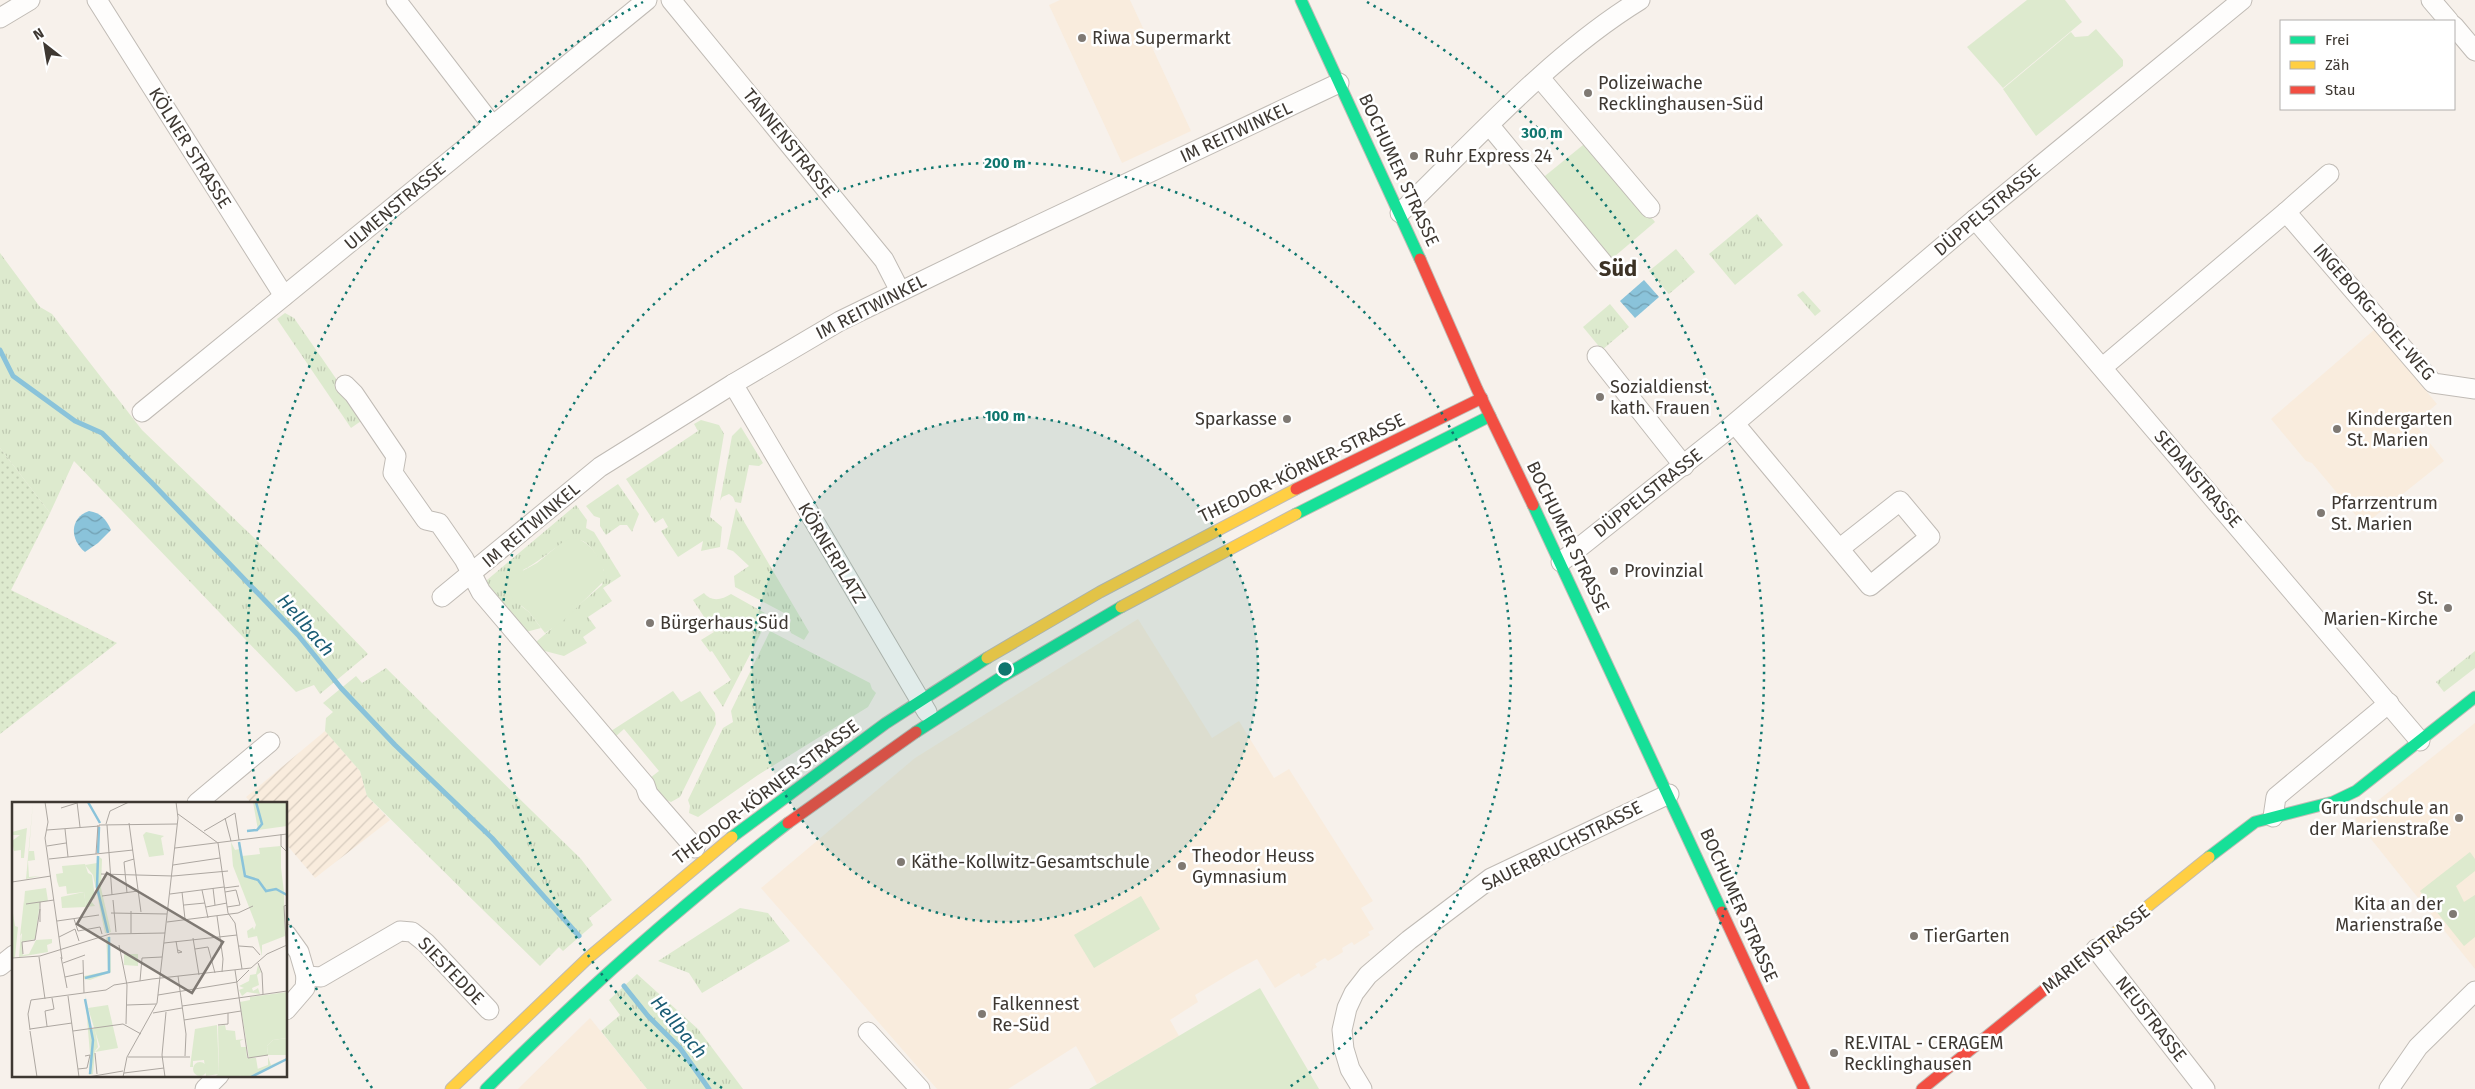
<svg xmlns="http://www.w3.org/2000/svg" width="2475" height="1089" font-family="'Fira Sans',sans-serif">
  <defs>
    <pattern id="industrial-furrows" width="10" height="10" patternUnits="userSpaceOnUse" patternTransform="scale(1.25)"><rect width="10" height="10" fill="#f9ecdd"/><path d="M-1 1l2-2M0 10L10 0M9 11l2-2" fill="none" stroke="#d6cbbe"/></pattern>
    <pattern id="grass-tufts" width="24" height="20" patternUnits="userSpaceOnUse" patternTransform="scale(1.25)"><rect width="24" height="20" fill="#ddeace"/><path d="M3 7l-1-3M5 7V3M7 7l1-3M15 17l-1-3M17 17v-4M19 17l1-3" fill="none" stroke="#bfc9b1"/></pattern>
    <pattern id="garden-dots" width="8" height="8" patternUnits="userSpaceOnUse" patternTransform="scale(1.25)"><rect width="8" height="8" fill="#ddeace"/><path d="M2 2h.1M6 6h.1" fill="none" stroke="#bfc9b1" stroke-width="1.8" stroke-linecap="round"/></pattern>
    <pattern id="water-waves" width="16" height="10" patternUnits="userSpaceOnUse" patternTransform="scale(1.25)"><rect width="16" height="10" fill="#8ac3da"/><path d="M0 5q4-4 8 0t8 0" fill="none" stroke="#729fb1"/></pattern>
  </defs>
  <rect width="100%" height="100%" fill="#f7f1eb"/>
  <g fill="#f9ecdd">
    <path d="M 1060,0 L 1130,0 L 1191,131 L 1122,163 L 1049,5 Z"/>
    <path d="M 2375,329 L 2437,404 L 2414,423 L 2444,461 L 2364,525 L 2312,463 L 2306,461 L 2271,419 Z"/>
    <path d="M 1138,619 L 1212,738 L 1239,721 L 1274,778 L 1289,769 L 1373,901 L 1361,908 L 1374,929 L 1368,932 L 1370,935 L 1354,945 L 1352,942 L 1342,948 L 1343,952 L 1328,961 L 1325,958 L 1315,964 L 1317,967 L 1301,977 L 1299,973 L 1275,988 L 1257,959 L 1233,972 L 1195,995 L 1198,1002 L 1170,1020 L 1179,1036 L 1097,1084 L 1076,1046 L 1008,1089 L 937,1089 L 761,888 L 915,758 Z"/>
    <path d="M 2475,723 L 2475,969 L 2355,819 Z"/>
    <path d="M 590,1018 L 647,1089 L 518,1089 Z"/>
  </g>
  <path fill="url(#industrial-furrows)" d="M 325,731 L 360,771 L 367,796 L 390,820 L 315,878 L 286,844 L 286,803 L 251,803 L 246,797 Z"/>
  <g fill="url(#grass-tufts)">
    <path d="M 1757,214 L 1783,245 L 1735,285 L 1709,254 Z"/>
    <path d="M 1676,249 L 1695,272 L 1669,294 L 1649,271 Z"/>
    <path d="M 0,253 L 40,307 L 52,314 L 142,430 L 277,560 L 368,654 L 320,694 L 314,685 L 296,692 L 74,461 L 50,513 L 0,448 Z"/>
    <path d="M 1803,291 L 1821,311 L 1815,316 L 1797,295 Z"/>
    <path d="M 1610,304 L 1629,327 L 1602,350 L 1583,327 Z"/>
    <path d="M 285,313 L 294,318 L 364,419 L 351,428 L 277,319 Z"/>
    <path d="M 701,420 L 719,425 L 724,434 L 710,517 L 722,527 L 720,547 L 701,551 L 703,541 L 678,557 L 661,531 L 668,527 L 663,518 L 655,523 L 626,479 L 698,431 L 694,424 Z"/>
    <path d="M 741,427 L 763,463 L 759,466 L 749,465 L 741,503 L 735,502 L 733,497 L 729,494 L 722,497 L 720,501 L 732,436 Z"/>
    <path d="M 618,484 L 639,514 L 632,532 L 627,525 L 620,525 L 606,535 L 600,526 L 600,518 L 594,516 L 586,506 Z"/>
    <path d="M 576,505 L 587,520 L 586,528 L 594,532 L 621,576 L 603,588 L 612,601 L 588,617 L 596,628 L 583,637 L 587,643 L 564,656 L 541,650 L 536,642 L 602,585 L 604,571 C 579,511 559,552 523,570 L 521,606 L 529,612 L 541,628 L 526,632 L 487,585 L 487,580 Z"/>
    <path d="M 736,508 L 809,632 L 804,640 L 791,633 L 789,627 L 791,620 L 788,615 L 735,587 L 734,576 L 749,566 L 733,551 L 727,549 Z"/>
    <path d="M 704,593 C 711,602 722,600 731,594 L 765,613 L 759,619 L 763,629 L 723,707 L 713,692 L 731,680 L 712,651 L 710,652 L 701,640 L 714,632 L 693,600 Z"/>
    <path d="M 770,631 L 870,683 L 872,689 L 876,693 L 868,707 L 758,775 L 698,817 L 689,813 L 690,806 L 688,800 L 723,728 L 733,722 L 731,711 Z"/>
    <path d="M 2475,651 L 2475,668 L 2444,692 L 2436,682 Z"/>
    <path d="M 386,668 L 581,859 L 612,900 L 589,918 L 593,925 L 563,951 L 559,947 L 540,966 L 367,796 L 360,771 L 325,731 L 326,718 L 333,712 L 323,703 L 356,676 L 362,683 Z"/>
    <path d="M 673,691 L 681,702 L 700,691 L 715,713 L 716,724 L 680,797 L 671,802 C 659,798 655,789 650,778 L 659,771 L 624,729 L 615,737 L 611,731 Z"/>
    <path d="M 740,908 L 768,913 L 790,941 L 702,993 L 689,973 L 658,961 Z"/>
    <path d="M 637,974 L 698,1029 L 743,1089 L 647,1089 L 601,1031 L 620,1015 L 609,1000 Z"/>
  </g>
  <g fill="#ddeace">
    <path d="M 2027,0 L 2065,0 L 2082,22 L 2003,88 L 1967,47 Z"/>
    <path d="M 2096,29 L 2123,60 L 2123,66 L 2036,136 L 2003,89 L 2071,32 L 2075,37 L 2088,36 Z"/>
    <path d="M 1588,141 L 1655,222 L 1608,262 L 1540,180 Z"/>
    <path d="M 571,538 C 589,537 606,564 605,580 L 562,622 L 545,633 L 529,612 L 512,598 L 507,586 L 513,576 L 537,563 L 560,544 Z"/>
    <path d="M 2470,852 L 2475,859 L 2475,871 L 2456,886 L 2464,902 L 2475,895 L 2475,937 L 2464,946 L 2420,891 Z"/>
    <path d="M 1141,896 L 1160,929 L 1094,968 L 1074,935 Z"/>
    <path d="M 1260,988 L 1319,1089 L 1089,1089 Z"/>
  </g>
  <path fill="url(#garden-dots)" d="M 0,448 L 50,513 L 11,590 L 117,643 L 0,734 Z"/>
  <g fill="url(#water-waves)">
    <path d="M 1644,280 L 1659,297 L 1635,318 L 1620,301 Z"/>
    <path d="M 89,511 C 101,513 106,519 111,530 L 98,543 L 85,552 C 70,540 69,518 89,511 Z"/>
  </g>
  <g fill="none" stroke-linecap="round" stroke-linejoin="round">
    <g stroke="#8ac3da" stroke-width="5">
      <path d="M 0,350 L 13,376 L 75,421 L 102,433 L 152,483 L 298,635 L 341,688 L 395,745 L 492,838 L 579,936"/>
      <path d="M 624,986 L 648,1016 L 680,1048 L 709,1089"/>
    </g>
    <defs>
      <g id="street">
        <path d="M 97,0 L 284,296"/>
        <path d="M 396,0 L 492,125"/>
        <path d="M 671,0 L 884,260 L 900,291"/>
        <path d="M 2431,0 L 2449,21"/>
        <path d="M 0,18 L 30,0"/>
        <path d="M 2454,26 L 2475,51"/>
        <path d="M 1540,78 L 1650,208"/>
        <path d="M 1490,126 L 1603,263"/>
        <path d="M 2286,212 L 2329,174"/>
        <path d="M 1400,213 C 1474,141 1552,54 1640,0"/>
        <path d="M 1975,219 L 2420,741"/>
        <path d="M 1597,356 L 1684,466"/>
        <path d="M 2103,367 L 2286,212 L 2433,383 L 2475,389"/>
        <path d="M 733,384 L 927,712"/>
        <path d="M 345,385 L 354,394 L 396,456 L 393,473 L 426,520 L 439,523 L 464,559 L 481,592 L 645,785 L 648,794 L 695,848"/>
        <path d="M 142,412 L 647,0"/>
        <path d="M 1735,424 L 1870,586 L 1930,537 L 1900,501 L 1839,549"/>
        <path d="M 1561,562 L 1722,434 L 1968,225 L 2242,0"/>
        <path d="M 442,597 L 600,467 L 733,384 L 840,321 L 994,246 L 1339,83"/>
        <path d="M 197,803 L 270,742"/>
        <path d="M 2273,817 L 2276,797 L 2389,703"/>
        <path d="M 286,934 L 299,952 L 306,976"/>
        <path d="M 2096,949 L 2205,1089"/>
        <path d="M 0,966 L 14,955"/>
        <path d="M 286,1010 L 305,988 L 306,976 L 321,977 L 400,931 L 412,932 L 426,943 L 489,1010"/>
        <path d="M 868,1032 L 920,1089"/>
        <path d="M 205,1089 L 219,1075"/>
        <path d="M 1362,1089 L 1350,1069 L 1344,1049 L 1342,1030 L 1347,1008 L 1354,993 L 1368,975 L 1409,940 L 1491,878 L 1669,794"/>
        <path d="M 2389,1089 L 2418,1047 L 2475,991"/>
      </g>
      <g id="fast">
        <path d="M 1301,0 L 1420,259"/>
        <path d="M 1533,505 L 1722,912"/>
        <path d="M 1296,514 L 1490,416"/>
        <path d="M 916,732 L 1000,678 L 1121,607"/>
        <path d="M 732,837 L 886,723 L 987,658"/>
        <path d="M 2209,857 L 2255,822 L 2333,802 L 2356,791 L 2475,697"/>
        <path d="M 486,1089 C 581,994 681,905 788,823"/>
      </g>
      <g id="slow">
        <path d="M 1121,607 L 1296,514"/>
        <path d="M 987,658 L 1100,592 L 1296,489"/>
        <path d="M 2060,977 L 2209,857"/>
        <path d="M 451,1089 L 588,958 L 732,837"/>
      </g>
      <g id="jam">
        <path d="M 1420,259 L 1477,389 L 1533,505"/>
        <path d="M 1296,489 L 1482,398"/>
        <path d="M 788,823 L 916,732"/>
        <path d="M 1722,912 L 1804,1089"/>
        <path d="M 1922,1089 L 2060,977"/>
      </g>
    </defs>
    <use href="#street" stroke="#c0bbb5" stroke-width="21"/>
    <use href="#fast" stroke="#c0bbb5" stroke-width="13"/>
    <use href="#slow" stroke="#c0bbb5" stroke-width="13"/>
    <use href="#jam" stroke="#c0bbb5" stroke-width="13"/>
    <use href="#street" stroke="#fefdfc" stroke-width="19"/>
    <use href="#fast" stroke="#16e098" stroke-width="11"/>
    <use href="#slow" stroke="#ffcf43" stroke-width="11"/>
    <use href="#jam" stroke="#f24e42" stroke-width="11"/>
  </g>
  <circle cx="1005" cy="669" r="253" fill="#0f766e" fill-opacity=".12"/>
  <g fill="none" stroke="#0f766e" stroke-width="2.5" stroke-dasharray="2.5 5">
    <circle cx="1005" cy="669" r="253"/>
    <path d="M722 1088A506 506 0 1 1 1288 1088"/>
    <path d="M372 1088A759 759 0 0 1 287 916M258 801A759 759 0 0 1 643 2M1367 2A759 759 0 0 1 1638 1088"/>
  </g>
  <g fill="#7f7973" stroke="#fff" stroke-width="2">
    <circle cx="1082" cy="38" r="5"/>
    <circle cx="1588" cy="93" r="5"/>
    <circle cx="1414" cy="156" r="5"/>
    <circle cx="1600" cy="397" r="5"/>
    <circle cx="1287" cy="419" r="5"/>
    <circle cx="2337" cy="429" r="5"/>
    <circle cx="2321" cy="513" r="5"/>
    <circle cx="1614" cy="571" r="5"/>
    <circle cx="2448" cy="608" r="5"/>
    <circle cx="650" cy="623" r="5"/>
    <circle cx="2459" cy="818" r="5"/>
    <circle cx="901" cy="862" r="5"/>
    <circle cx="1182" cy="866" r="5"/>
    <circle cx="2453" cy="914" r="5"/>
    <circle cx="1914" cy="936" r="5"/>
    <circle cx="982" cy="1014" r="5"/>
    <circle cx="1834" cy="1053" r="5"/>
  </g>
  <g text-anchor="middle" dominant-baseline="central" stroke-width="5" stroke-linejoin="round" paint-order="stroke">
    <g font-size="18" fill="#3e3832" stroke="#fff" text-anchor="start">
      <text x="1092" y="38">Riwa Supermarkt</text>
      <text x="1598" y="83">Polizeiwache<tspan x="1598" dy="21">Recklinghausen-Süd</tspan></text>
      <text x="1424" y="156">Ruhr Express 24</text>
      <text x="1610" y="387">Sozialdienst<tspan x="1610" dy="21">kath. Frauen</tspan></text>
      <text x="1277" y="419" text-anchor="end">Sparkasse</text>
      <text x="2347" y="419">Kindergarten<tspan x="2347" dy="21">St. Marien</tspan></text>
      <text x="2331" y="503">Pfarrzentrum<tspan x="2331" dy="21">St. Marien</tspan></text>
      <text x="1624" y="571">Provinzial</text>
      <text x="2438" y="598" text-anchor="end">St.<tspan x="2438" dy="21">Marien-Kirche</tspan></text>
      <text x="660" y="623">Bürgerhaus Süd</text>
      <text x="2449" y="808" text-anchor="end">Grundschule an<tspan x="2449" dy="21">der Marienstraße</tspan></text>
      <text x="1192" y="856">Theodor Heuss<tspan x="1192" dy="21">Gymnasium</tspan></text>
      <text x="911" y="862">Käthe-Kollwitz-Gesamtschule</text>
      <text x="2443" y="904" text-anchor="end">Kita an der<tspan x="2443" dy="21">Marienstraße</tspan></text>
      <text x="1924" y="936">TierGarten</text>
      <text x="992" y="1004">Falkennest<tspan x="992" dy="21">Re-Süd</tspan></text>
      <text x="1844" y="1043">RE.VITAL - CERAGEM<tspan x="1844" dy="21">Recklinghausen</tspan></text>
    </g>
    <g font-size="18" fill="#3e3832" stroke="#fff">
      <text transform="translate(1236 132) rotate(-25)">IM REITWINKEL</text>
      <text transform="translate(789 143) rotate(51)">TANNENSTRASSE</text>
      <text transform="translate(190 148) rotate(58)">KÖLNER STRASSE</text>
      <text transform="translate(1399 170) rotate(65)">BOCHUMER STRASSE</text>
      <text transform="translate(395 206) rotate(-40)">ULMENSTRASSE</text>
      <text transform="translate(1987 210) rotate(-40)">DÜPPELSTRASSE</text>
      <text transform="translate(871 307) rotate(-27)">IM REITWINKEL</text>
      <text transform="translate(2374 312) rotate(49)">INGEBORG-ROEL-WEG</text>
      <text transform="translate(1302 468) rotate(-26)">THEODOR-KÖRNER-STRASSE</text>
      <text transform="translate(2198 479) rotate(49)">SEDANSTRASSE</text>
      <text transform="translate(1648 493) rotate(-38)">DÜPPELSTRASSE</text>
      <text transform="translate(531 525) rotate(-40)">IM REITWINKEL</text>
      <text transform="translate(1568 537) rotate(64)">BOCHUMER STRASSE</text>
      <text transform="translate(832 553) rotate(59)">KÖRNERPLATZ</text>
      <text transform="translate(766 792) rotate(-37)">THEODOR-KÖRNER-STRASSE</text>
      <text transform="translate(1562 846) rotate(-27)">SAUERBRUCHSTRASSE</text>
      <text transform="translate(1739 905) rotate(66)">BOCHUMER STRASSE</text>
      <text transform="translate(2096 949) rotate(-38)">MARIENSTRASSE</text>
      <text transform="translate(451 971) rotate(46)">SIESTEDDE</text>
      <text transform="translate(2151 1019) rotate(52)">NEUSTRASSE</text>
    </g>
    <g font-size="19" font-style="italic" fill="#1b5d75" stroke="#fff">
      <text transform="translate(306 625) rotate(49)">Hellbach</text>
      <text transform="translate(679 1027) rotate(50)">Hellbach</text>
    </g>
    <g font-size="22" font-weight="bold" fill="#3c3225" stroke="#fff">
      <text x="1618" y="268">Süd</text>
    </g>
  </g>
  <g transform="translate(12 802)">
    <rect width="275" height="275" fill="#f7f1eb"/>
    <path d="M 85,53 L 90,57 L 89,86 L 99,130 L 93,131 L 81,73 L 73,63 L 85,61 ZM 13,89 L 12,102 L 28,100 L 23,137 L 10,140 L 10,131 L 8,134 ZM 98,134 L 99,170 L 78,178 L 72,177 L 72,174 L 96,169 L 94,136 ZM 73,192 L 78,227 L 83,227 L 86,245 L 83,249 L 81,272 L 77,273 L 78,252 ZM 275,236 L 275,253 L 256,253 L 255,244 L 261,238 ZM 256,255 L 259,263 L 275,256 L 239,274 L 224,275 L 256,263 Z" fill="#ddeace"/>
    <path d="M 21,0 L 17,49 L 22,49 L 23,58 L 16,59 L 17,75 L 28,74 L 14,77 ZM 15,26 L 12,56 L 9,56 L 9,48 L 2,49 L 0,39 L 8,33 L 0,33 L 0,30 ZM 0,105 L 3,124 L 6,125 L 3,155 L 0,155 ZM 9,131 L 11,153 L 17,152 L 24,138 L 40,137 L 40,141 L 35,143 L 36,150 L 7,155 ZM 205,223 L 207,272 L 194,274 L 192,258 L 181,259 L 181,265 L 178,265 L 183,227 Z" fill="#ddeace"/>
    <path d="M 275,190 L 275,236 L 261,238 L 255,244 L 256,253 L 237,256 L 228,200 L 238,198 L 238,195 Z" fill="#ddeace"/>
    <path d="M 241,0 L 275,0 L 275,24 L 246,28 ZM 134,30 L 152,34 L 149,36 L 152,53 L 137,55 L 131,33 ZM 226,39 L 230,54 L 248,52 L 247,46 L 269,44 L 269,66 L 272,90 L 275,92 L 272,92 L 273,134 L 250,143 L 250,154 L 245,134 L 236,136 L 235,129 L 241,125 L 242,128 L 244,123 L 221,64 L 219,40 L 223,48 L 227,47 ZM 72,90 L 74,105 L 50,106 L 49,95 ZM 112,152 L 126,152 L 126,164 L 112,163 ZM181 267a7 7 0 1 1 14 0a7 7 0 1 1-14 0Z" fill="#ddeace"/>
    <path d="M 73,62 L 76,71 L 80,73 L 83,96 L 79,99 L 83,104 L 74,105 L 72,90 L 55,92 L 54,84 L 47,85 L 45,79 L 44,72 L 51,71 L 50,64 ZM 34,86 L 36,99 L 12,103 L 13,89 ZM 246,163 L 249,170 L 245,173 L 247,183 L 240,186 L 241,189 L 246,186 L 248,192 L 235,190 L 230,194 L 227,188 L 232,186 L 227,184 L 237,179 L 238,173 L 244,172 ZM 96,203 L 106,246 L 83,250 L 88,245 L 76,206 ZM 213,223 L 214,228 L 223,229 L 224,238 L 232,237 L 228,239 L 229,245 L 234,245 L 235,256 L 244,256 L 246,268 L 224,275 L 203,275 L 207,271 L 206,224 Z" fill="#ddeace"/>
    <path fill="none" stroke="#8ac3da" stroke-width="2.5" d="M 76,0 L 88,21M 235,29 L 245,28 L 250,22 L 244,0M 227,40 L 233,74 L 246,78 L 254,89 L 264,87 L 275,93M 86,51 L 87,25M 86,54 L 85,85 L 96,131M 73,176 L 97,170 L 97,135M 73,197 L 81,238 L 78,272M 239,275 L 275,257"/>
    <path fill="none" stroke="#ada7a1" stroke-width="1" d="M 33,0 L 36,20 L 33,36 L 50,157M 65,0 L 68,25M 49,6 L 65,1M 166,12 L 206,41 L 216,111 L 223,121 L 230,167M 213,16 L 219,39M 117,21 L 129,110M 94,22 L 98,9 L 117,0M 87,23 L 165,22M 95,23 L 100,93M 53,27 L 56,55M 35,28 L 88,24M 192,29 L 223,11 L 227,38M 269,32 L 269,44 L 275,50M 35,44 L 54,41M 163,46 L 275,32M 84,52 L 86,23M 37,57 L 121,48M 161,63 L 208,56M 89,72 L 161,74 L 216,69M 0,80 L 39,74M 201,86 L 203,103M 212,86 L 227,84M 190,88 L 196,116M 170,90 L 173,117M 213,90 L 224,88 L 228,103 L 215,105M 115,91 L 112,60 L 122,57M 158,92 L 212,85M 90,94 L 126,89M 101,98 L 104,130M 28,100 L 28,120M 14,102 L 42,98M 172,103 L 193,101M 275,103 L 272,104 L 275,158M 194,105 L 215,101M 99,111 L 155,112M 205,114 L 211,157 L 210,170M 62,117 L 66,129 L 88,125 L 90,132M 45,119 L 87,113M 155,120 L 226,111 L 241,104M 119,131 L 119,109M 47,135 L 63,127 L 67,139M 181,136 L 187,173M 164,139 L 166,151 L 170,150 L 166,148M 152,141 L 225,133M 107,143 L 115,183 L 114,222M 227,144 L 241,145 L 248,153M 183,147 L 196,145 L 203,171M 11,152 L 10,140 L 23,138 L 28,107M 27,155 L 33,197M 49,155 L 55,186M 0,156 L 28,154 L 98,132 L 153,131M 71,158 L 72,191M 51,161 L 73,153M 246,161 L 250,171 L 251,192M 223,168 L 236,256 L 256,253M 166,174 L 174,232 L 173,254M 53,175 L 71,171M 128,179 L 130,156 L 150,155M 146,193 L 225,180 L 237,168M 56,194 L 67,275M 115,203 L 144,202M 170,204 L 275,189M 141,211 L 170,206M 172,218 L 229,209M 206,223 L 216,222 L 216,211M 35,224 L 33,209 L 42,207 L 40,196M 18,227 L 60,221M 18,228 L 16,212 L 19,198 L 94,188 L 102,183 L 140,177 L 239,166 L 255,152 L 275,143M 18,229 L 25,275M 61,229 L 111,222 L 129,232M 83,251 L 85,272M 116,255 L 178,255M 66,267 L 75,266 L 78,253 L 73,254M 112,271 L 152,266M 76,275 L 111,269M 111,275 L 115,255 L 145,201 L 166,16 L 164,0M 153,275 L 150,253 L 154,210"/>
    <path fill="#7f7973" fill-opacity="0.15" stroke="#7f7973" stroke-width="2.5" d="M 95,71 L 211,140 L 180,191 L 65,122 Z"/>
    <rect width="275" height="275" fill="none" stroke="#3e3832" stroke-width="2.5"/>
  </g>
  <circle cx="1005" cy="669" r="8" fill="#0f766e" stroke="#fff" stroke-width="2.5"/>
  <g font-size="15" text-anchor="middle" font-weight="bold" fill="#0f766e" stroke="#fff" stroke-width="5" stroke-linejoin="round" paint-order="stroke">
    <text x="1542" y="138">300 m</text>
    <text x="1005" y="168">200 m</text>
    <text x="1005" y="421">100 m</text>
  </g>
  <rect x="2280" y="20" width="175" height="90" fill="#ffffff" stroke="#b2afad"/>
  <rect x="2290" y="36" width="25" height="8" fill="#16e098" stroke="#b2afad"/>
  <text x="2325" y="45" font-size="15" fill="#3e3832">Frei</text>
  <rect x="2290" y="61" width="25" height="8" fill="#ffcf43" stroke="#b2afad"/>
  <text x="2325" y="70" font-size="15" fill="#3e3832">Zäh</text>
  <rect x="2290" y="86" width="25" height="8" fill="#f24e42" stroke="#b2afad"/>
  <text x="2325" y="95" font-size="15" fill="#3e3832">Stau</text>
  <g transform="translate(45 45) rotate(329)" stroke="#ffffff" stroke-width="4" paint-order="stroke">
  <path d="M0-4L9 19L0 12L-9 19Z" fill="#3e3832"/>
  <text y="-8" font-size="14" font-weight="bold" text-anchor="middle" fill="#3e3832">N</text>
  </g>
</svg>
